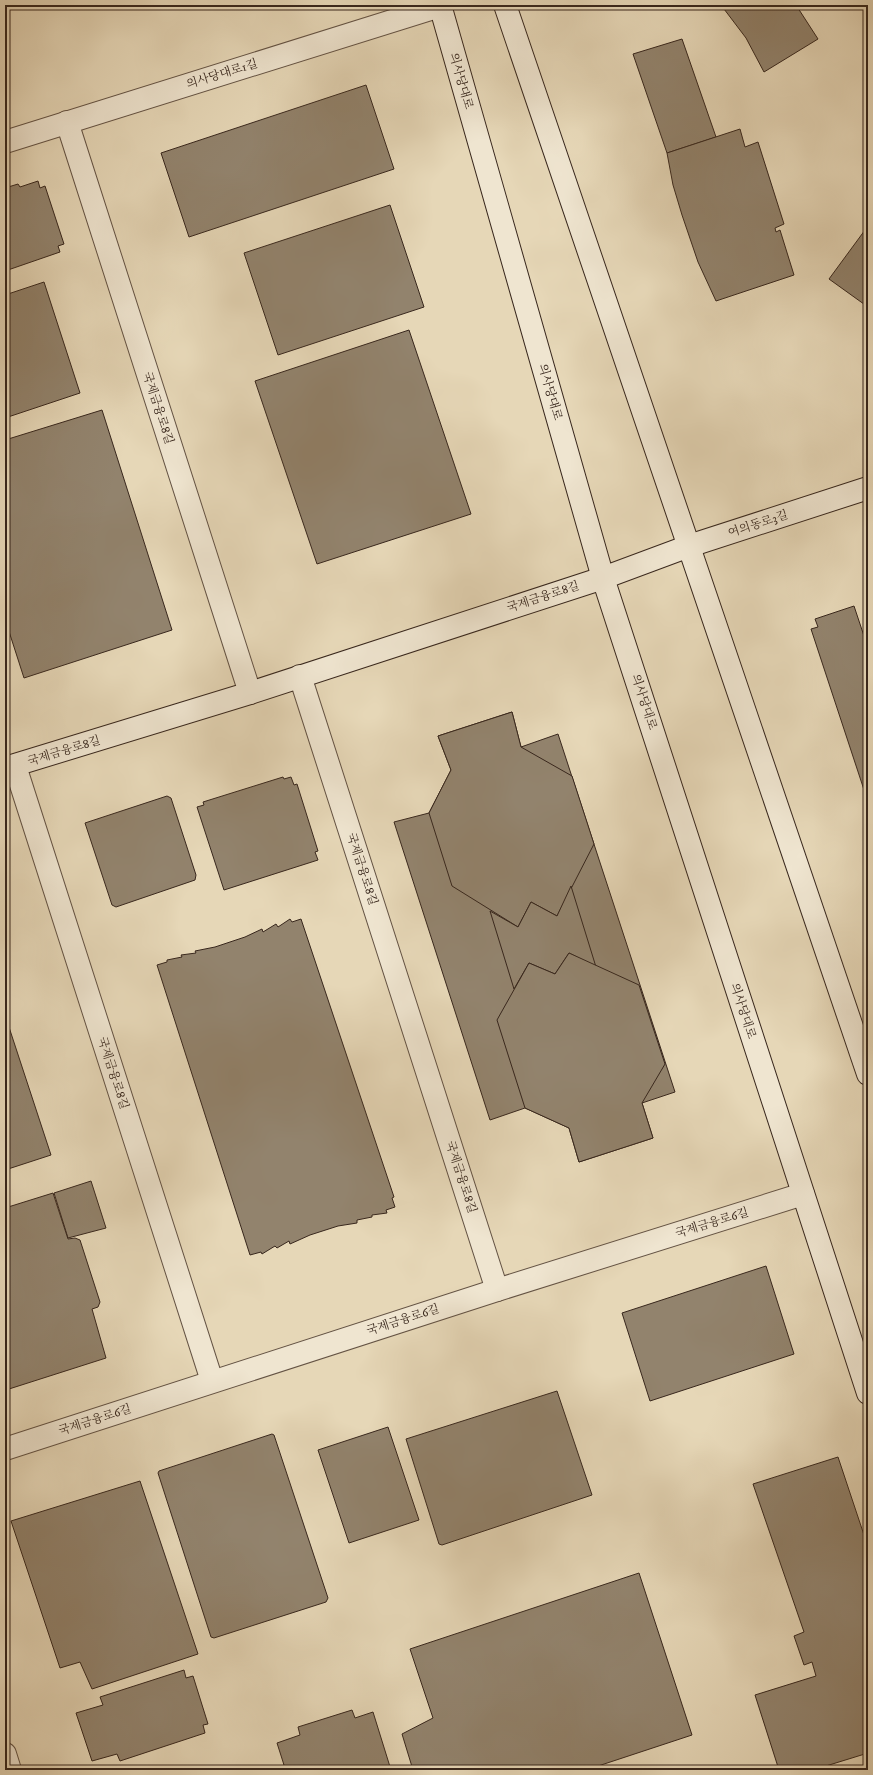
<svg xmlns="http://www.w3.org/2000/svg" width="873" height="1775" font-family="'IM FELL DW Pica','Noto Serif KR',serif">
  <rect width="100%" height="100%" fill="#e6d7b7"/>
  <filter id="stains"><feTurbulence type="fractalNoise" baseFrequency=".005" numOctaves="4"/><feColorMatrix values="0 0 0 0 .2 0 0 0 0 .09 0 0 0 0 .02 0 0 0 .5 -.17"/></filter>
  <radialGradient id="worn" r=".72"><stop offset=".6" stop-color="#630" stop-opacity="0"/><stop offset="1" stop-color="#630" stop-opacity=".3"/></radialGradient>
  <g fill="#92836d" stroke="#38271d">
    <path d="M 721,5 L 796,5 L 818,39 L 764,72 L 746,38 Z"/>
    <path d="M 682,39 L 716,137 L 667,153 L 633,54 Z"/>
    <path d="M 366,85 L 394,169 L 189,237 L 161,153 Z"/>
    <path d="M 740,129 L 745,147 L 758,142 L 784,224 L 775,228 L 776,232 L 780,230 L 794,275 L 716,301 L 698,262 L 682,215 L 673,185 L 667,153 Z"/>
    <path d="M 38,181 L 40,188 L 45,186 L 64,244 L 58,246 L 60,252 L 5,271 L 5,188 L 18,184 L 20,187 Z"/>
    <path d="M 390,205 L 424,307 L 278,355 L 244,253 Z"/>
    <path d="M 865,230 L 868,232 L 868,307 L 829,279 Z"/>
    <path d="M 44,282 L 80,393 L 5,418 L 5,295 Z"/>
    <path d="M 409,330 L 471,514 L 317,564 L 255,381 Z"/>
    <path d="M 102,410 L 172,630 L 24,678 L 5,619 L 5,440 Z"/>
    <path d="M 854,606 L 868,648 L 868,802 L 811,629 L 818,627 L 815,619 Z"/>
    <path d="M 512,712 L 521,747 L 558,734 L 675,1092 L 642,1103 L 653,1138 L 579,1162 L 569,1128 L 525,1108 L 490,1120 L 394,822 L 429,813 L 451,770 L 438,736 Z"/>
    <path d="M 512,712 L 521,747 L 572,776 L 594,844 L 557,916 L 531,902 L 518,927 L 452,886 L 429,813 L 451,770 L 438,736 Z"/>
    <path d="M 283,777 L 284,779 L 291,777 L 294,785 L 297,784 L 318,851 L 315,852 L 318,860 L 224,890 L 197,807 L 204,805 L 203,802 Z"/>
    <path d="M 167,796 L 171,798 L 196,875 L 195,880 L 116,907 L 112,905 L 85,823 Z"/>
    <path d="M 571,886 L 596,967 L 569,953 L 555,974 L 529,963 L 514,989 L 490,911 L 518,927 L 531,902 L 557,916 Z"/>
    <path d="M 290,919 L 292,922 L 301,919 L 394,1197 L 392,1198 L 395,1207 L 386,1210 L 387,1213 L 372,1215 L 372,1217 L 357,1220 L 357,1223 L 338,1226 L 310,1235 L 290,1244 L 289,1241 L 277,1248 L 275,1246 L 262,1254 L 261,1252 L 250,1255 L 157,965 L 167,962 L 167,960 L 182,957 L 181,955 L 196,953 L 195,951 L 215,947 L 245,937 L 262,929 L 263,932 L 276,924 L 278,927 Z"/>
    <path d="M 569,953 L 639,985 L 665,1064 L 642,1103 L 653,1138 L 579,1162 L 569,1128 L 525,1108 L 497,1020 L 529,963 L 555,974 Z"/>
    <path d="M 5,1015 L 51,1155 L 5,1170 Z"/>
    <path d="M 91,1181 L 106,1228 L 68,1238 L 54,1193 Z"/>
    <path d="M 53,1193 L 68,1239 L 75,1238 L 80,1240 L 100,1302 L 98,1307 L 92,1309 L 106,1358 L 9,1389 L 5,1377 L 5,1208 Z"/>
    <path d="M 766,1266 L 794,1354 L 650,1401 L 622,1313 Z"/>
    <path d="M 557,1391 L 592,1495 L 442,1545 L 439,1544 L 406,1439 Z"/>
    <path d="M 388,1427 L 419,1520 L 349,1543 L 318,1450 Z"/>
    <path d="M 272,1434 L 274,1435 L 328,1598 L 326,1602 L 214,1638 L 211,1637 L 158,1473 L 159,1471 Z"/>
    <path d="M 838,1457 L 868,1547 L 868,1753 L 813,1770 L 779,1770 L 755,1695 L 816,1676 L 812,1662 L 804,1665 L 794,1636 L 804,1632 L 753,1484 Z"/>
    <path d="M 140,1481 L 198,1654 L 92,1689 L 80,1662 L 60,1668 L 11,1521 Z"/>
    <path d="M 639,1573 L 692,1735 L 586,1770 L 413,1770 L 402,1734 L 433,1718 L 410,1649 Z"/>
    <path d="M 184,1670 L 186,1678 L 193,1676 L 208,1724 L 203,1725 L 205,1733 L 120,1761 L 117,1754 L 92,1761 L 76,1713 L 103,1705 L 100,1697 Z"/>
    <path d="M 352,1710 L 355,1718 L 373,1712 L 391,1770 L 269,1770 L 284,1765 L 277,1743 L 300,1735 L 298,1727 Z"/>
  </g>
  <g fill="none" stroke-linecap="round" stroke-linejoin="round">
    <defs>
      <g id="street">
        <path d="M 67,122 L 250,693"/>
        <path d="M 5,142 L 440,6"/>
        <path d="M 300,676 L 497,1290"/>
        <path d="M 15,766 L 212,1381"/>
        <path d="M 5,1449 L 497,1290 L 803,1194"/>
        <path d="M 5,1754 L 10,1770"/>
      </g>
      <g id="secondary">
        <path d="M 440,5 L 603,578 L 868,1393"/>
        <path d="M 505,5 L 868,1074"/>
        <path d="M 5,768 L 250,693 L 603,578 L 689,546 L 868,488"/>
      </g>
    </defs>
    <use href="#street" stroke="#645344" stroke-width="24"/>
    <use href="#secondary" stroke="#38271d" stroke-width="24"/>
    <use href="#street" stroke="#efe5d0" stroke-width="22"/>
    <use href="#secondary" stroke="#efe5d0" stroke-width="22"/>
  </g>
  <g text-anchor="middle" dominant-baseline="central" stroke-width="3" stroke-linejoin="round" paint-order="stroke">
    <g font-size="12" fill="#38271d" stroke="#efe5d0">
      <text transform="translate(222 74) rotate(-17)">의사당대로1길</text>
      <text transform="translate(461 81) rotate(74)">의사당대로</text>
      <text transform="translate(550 392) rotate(74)">의사당대로</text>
      <text transform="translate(158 408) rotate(72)">국제금융로8길</text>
      <text transform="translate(758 524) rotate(-18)">여의동로3길</text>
      <text transform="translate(543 597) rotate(-18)">국제금융로8길</text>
      <text transform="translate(644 702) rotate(72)">의사당대로</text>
      <text transform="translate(64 751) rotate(-17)">국제금융로8길</text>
      <text transform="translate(362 869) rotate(72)">국제금융로8길</text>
      <text transform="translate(743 1011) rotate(72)">의사당대로</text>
      <text transform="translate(113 1073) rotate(72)">국제금융로8길</text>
      <text transform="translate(461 1177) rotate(72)">국제금융로8길</text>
      <text transform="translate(712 1223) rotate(-17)">국제금융로6길</text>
      <text transform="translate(403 1320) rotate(-18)">국제금융로6길</text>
      <text transform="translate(95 1420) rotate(-18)">국제금융로6길</text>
    </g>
  </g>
  <rect width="873" height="1775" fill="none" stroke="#e6d7b7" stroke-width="20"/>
  <rect x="6" y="6" width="861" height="1763" fill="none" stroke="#38271d" stroke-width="2"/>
  <rect x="10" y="10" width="853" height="1755" fill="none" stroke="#38271d"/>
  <rect width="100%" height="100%" filter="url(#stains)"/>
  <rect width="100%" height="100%" fill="url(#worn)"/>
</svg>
